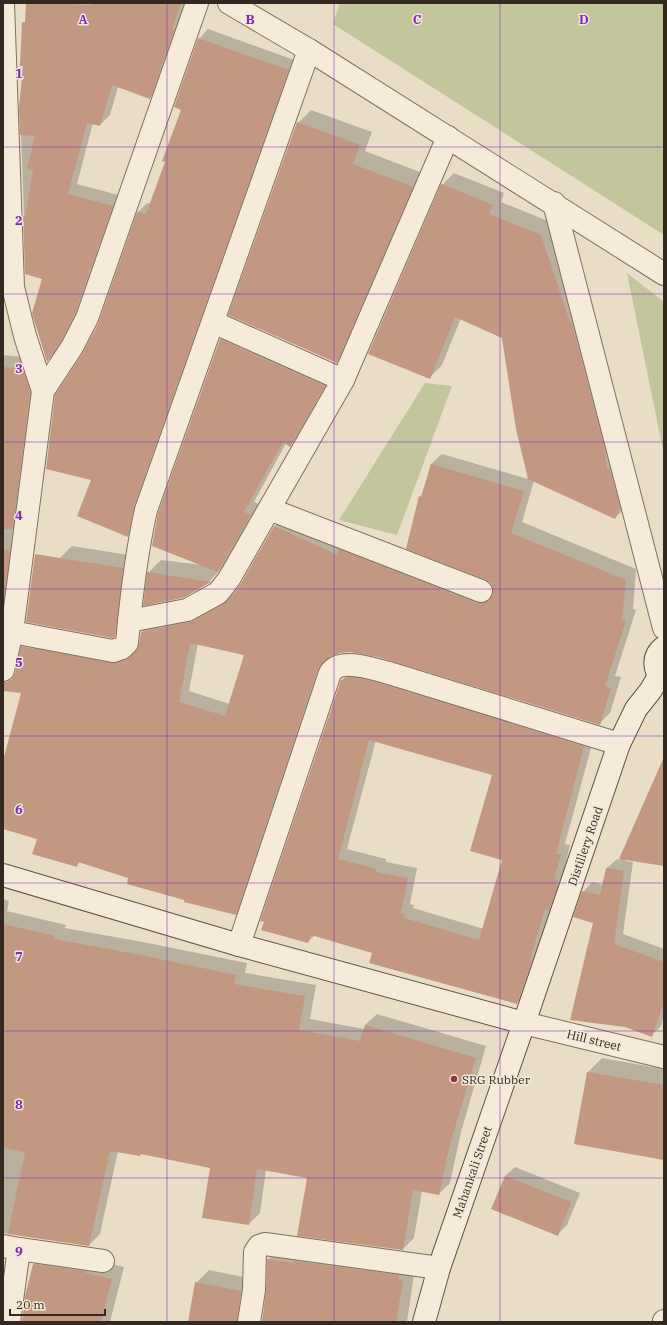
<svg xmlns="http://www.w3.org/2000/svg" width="667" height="1325" font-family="'IBM Plex Serif',serif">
  <rect width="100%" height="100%" fill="#e9ddc6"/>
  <g fill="#c3c69b">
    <path d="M 340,3 L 664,3 L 664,235 L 333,24 Z"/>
    <path d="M 627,273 L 664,302 L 664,455 Z"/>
    <path d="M 425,383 L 452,386 L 397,535 L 339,520 Z"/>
  </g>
  <g fill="#0003" fill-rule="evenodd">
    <path d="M 29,3 L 187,3 L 160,88 L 150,98 L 118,87 L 110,115 L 100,125 L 93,123 L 77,184 L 122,196 L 71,329 L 57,351 L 47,361 L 43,278 L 26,273 L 20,107 Z"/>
    <path d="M 208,29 L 297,61 L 137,526 L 128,535 L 92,479 L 83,354 L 99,324 L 138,212 L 147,203 L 151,204 L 183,109 L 199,39 Z"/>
    <path d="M 311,110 L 372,132 L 365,151 L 425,174 L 349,349 L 336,362 L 298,123 Z"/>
    <path d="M 454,173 L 504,193 L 501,202 L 553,223 L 627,506 L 615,518 L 534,481 L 522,522 L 636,569 L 633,609 L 636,610 L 615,676 L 621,677 L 610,713 L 599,724 L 378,656 L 350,651 L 340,652 L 329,657 L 246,903 L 236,914 L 186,899 L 130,877 L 80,862 L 76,866 L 38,839 L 3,828 L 3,762 L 34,649 L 45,638 L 122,653 L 138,649 L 142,632 L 152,621 L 201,612 L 235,593 L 241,586 L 275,526 L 286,516 L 488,592 L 494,593 L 492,583 L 420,497 L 423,494 L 431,464 L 442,454 L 528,479 L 502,338 L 461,318 L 442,365 L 430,377 L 442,185 ZM 198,643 L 246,655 L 230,704 L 189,691 Z"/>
    <path d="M 231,329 L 334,375 L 300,435 L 290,445 L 286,443 L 254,502 L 261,505 L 228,561 L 210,581 L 182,597 L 148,573 L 161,560 L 203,565 L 159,514 L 221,339 Z"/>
    <path d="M 3,355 L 23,357 L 41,381 L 3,623 Z"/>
    <path d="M 72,546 L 135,556 L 128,623 L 114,636 L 59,559 Z"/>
    <path d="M 353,670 L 594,737 L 565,844 L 570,845 L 564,870 L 567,871 L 559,899 L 552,906 L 527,993 L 517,1003 L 373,952 L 315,935 L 308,942 L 343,679 ZM 376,740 L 493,774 L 503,859 L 484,929 L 413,908 L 414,905 L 410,904 L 417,868 L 386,862 L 386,859 L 347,849 Z"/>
    <path d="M 664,759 L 664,865 L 626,859 L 625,861 L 633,862 L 623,934 L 664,949 L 664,1016 L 661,1026 L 651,1036 L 594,922 L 583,892 L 592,882 L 603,885 L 607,868 L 617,859 L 620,860 Z"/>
    <path d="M 3,899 L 9,901 L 7,911 L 66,925 L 65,928 L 148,943 L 247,963 L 245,973 L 316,985 L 310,1019 L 364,1029 L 365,1025 L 377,1014 L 486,1046 L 461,1132 L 450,1183 L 439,1194 L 422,1191 L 414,1238 L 403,1249 L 308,1177 L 266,1170 L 260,1213 L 249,1224 L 211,1167 L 141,1154 L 118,1151 L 100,1234 L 89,1245 L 3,1233 Z"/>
    <path d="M 602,1058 L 664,1069 L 664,1159 L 588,1072 Z"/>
    <path d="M 515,1167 L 580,1193 L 567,1225 L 558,1234 L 505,1176 Z"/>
    <path d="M 281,1247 L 415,1267 L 407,1322 L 262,1322 L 268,1290 L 268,1260 Z"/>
    <path d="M 47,1252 L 95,1260 L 124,1267 L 110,1322 L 27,1322 L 34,1264 Z"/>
    <path d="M 209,1270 L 253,1279 L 260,1322 L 189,1322 L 196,1283 Z"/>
  </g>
  <g fill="#c39880" fill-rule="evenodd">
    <path d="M 26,3 L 91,5 L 92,3 L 181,3 L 172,29 L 174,30 L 150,99 L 112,85 L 100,126 L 87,123 L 68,194 L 113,206 L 75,313 L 61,341 L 47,362 L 32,313 L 42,279 L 25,274 L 23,216 L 25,217 L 33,170 L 27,168 L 35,136 L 20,135 L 19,107 L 23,66 L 20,66 L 22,22 L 25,22 Z"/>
    <path d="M 198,38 L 289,70 L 134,506 L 128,537 L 77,516 L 91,480 L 46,469 L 55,395 L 82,354 L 98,324 L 137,212 L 146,214 L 165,162 L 162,161 L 181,110 L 174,107 Z"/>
    <path d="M 297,122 L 360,145 L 353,164 L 413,187 L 337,363 L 228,315 Z"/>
    <path d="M 441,184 L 493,205 L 489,214 L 541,235 L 570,322 L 572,324 L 604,445 L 607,468 L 610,469 L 620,508 L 615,519 L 528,479 L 516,429 L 502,338 L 455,317 L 430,379 L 368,354 Z"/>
    <path d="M 220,339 L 325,386 L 290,447 L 283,442 L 244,512 L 251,515 L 218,572 L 152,546 L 158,513 Z"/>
    <path d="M 20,359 L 30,392 L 13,529 L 3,529 L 3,367 L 17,368 Z"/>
    <path d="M 431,464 L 524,491 L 511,533 L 626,580 L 622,620 L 626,621 L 605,686 L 611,688 L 600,725 L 378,657 L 350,652 L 340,653 L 330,657 L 321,664 L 318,669 L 236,915 L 184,902 L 184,900 L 127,884 L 128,878 L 78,862 L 77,867 L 32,854 L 37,839 L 3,829 L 3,761 L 21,693 L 3,691 L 3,682 L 7,682 L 12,679 L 15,673 L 21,646 L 111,663 L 126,660 L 136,651 L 139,644 L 141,632 L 190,622 L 228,601 L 240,585 L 274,526 L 337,555 L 339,549 L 476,603 L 483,603 L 489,600 L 493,595 L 493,589 L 491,583 L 486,580 L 406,549 L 419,496 L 421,497 ZM 190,643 L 244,655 L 225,716 L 179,702 Z"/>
    <path d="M 3,549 L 10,551 L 3,604 Z"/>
    <path d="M 35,554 L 123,568 L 115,637 L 112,638 L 26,622 Z"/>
    <path d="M 147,572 L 211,582 L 183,598 L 143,606 Z"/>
    <path d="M 349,677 L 364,679 L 385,685 L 584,746 L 556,854 L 561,855 L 554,879 L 558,880 L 556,885 L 558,886 L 549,910 L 545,909 L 530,960 L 532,960 L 517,1004 L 369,963 L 372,953 L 311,935 L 308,943 L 261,930 L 264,922 L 260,921 L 341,680 ZM 369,740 L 492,775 L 470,851 L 502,860 L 479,940 L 404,918 L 405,914 L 401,913 L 408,878 L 376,872 L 377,869 L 338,859 Z"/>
    <path d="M 664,757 L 664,866 L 619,859 Z"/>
    <path d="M 606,868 L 624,871 L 614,944 L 664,962 L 664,1001 L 652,1037 L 625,1027 L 570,1020 L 593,923 L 573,917 L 582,891 L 600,895 Z"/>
    <path d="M 3,924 L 55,936 L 54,939 L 136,954 L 236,975 L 234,984 L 305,996 L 299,1030 L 360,1041 L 365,1025 L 476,1058 L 450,1144 L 439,1195 L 413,1190 L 403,1250 L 297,1236 L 307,1178 L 257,1169 L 249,1225 L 202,1218 L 210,1168 L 141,1154 L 140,1156 L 110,1151 L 89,1246 L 8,1234 L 25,1152 L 3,1148 Z"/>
    <path d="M 587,1072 L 664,1085 L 664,1160 L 574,1144 Z"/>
    <path d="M 505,1176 L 571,1202 L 558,1236 L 491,1209 Z"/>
    <path d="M 267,1259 L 293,1263 L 293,1261 L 399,1275 L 398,1279 L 403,1280 L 396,1322 L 262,1322 L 266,1290 Z"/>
    <path d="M 33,1264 L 84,1271 L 83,1272 L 112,1279 L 101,1322 L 22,1322 L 25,1296 Z"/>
    <path d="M 195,1282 L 241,1291 L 237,1322 L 188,1322 Z"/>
  </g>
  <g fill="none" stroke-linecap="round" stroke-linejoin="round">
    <defs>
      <g id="street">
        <path d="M 229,3 L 309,50 L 664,274"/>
        <path d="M 554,203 L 664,628"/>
        <path d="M 213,322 L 343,380"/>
        <path d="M 43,391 L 72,347 L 87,318 L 197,3"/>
        <path d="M 269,509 L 481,591"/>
        <path d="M 129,621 L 187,610 L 218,593 L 229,579 L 343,380 L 448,137"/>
        <path d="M 12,632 L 113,651 L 122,648 L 127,643 C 131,598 136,554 146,510 L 309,50"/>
        <path d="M 3,670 L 12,632 L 43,391 L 25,336 L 13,287 L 3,3"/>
        <path d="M 239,945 L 330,673 C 340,657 374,669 389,673 L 619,744"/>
        <path d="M 524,1023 L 664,1057"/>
        <path d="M 3,1246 L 19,1249 L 103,1261"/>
        <path d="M 9,1322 L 19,1249"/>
        <path d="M 249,1322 L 254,1290 L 255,1252 L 259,1246 L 265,1244 L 439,1268"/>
        <path d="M 664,1322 L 664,1321"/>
      </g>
      <g id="secondary">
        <path d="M 664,647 C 652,656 653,671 664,680"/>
        <path d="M 3,875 L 239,945 L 524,1023"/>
        <path d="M 424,1322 L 439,1268 L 524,1023 L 619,744 L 636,709 L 651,690 L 659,676"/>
      </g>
    </defs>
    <use href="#street" stroke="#826f5e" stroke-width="24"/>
    <use href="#secondary" stroke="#645141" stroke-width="24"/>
    <use href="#street" stroke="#f5ebd8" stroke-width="22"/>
    <use href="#secondary" stroke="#f5ebd8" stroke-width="22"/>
  </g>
  <path fill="none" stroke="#7b2cbf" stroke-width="1" stroke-opacity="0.55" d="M 167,3 L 167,1322M 334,3 L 334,1322M 500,3 L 500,1322M 3,147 L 664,147M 3,294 L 664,294M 3,442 L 664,442M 3,589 L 664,589M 3,736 L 664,736M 3,883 L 664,883M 3,1031 L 664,1031M 3,1178 L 664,1178"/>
  <circle fill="#8b353a" stroke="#f1e8d5" stroke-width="1.5" cx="454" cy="1079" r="4"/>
  <g text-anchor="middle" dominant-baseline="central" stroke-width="3" stroke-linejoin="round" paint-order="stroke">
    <g font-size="12" fill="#342920" stroke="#f1e8d5">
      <text transform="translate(585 846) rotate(-71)">Distillery Road</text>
      <text transform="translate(594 1040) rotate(14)">Hill street</text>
      <text transform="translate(472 1172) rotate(-71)">Mahankali Street</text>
    </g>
    <g font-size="12" fill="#342920" stroke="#f1e8d5" text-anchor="start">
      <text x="462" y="1079">SRG Rubber</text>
    </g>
  </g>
  <g font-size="13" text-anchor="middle" font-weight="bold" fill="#7b2cbf" stroke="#f1e8d5" stroke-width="3" stroke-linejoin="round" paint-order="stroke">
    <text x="83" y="24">A</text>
    <text x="250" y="24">B</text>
    <text x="417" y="24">C</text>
    <text x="584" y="24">D</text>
    <text x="19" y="78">1</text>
    <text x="19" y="225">2</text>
    <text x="19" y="373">3</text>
    <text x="19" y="520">4</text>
    <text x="19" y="667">5</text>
    <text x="19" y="814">6</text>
    <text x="19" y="961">7</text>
    <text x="19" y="1109">8</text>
    <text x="19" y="1256">9</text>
  </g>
  <rect width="667" height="1325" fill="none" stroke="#342920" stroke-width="8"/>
  <path d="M10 1309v6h95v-6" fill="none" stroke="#342920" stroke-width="2"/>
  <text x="16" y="1309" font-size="12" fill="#342920" stroke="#f1e8d5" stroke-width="3" paint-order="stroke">20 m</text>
</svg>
